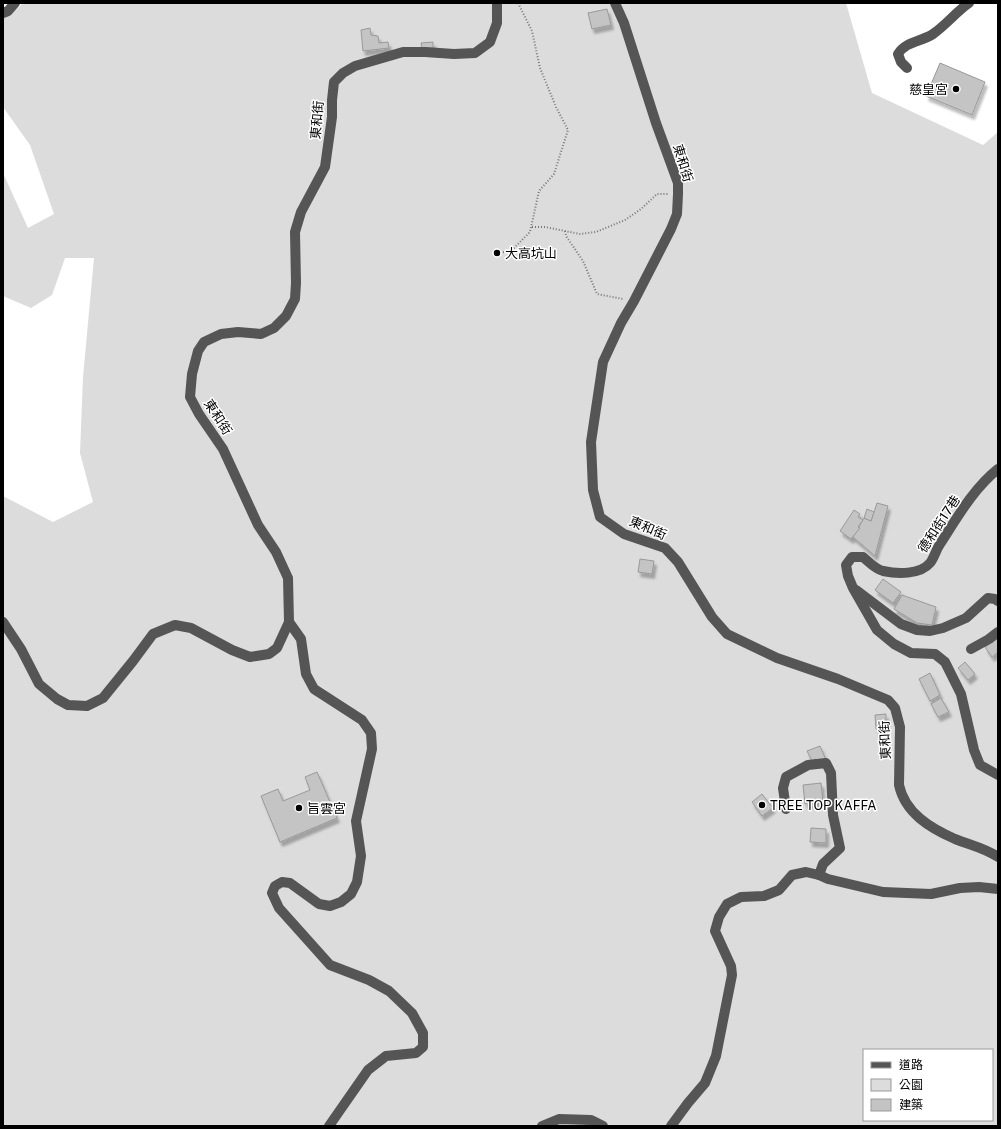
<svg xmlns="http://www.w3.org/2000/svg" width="1001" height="1129" font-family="'Public Sans','Noto Sans TC',sans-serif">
  <defs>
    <filter id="shadow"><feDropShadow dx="2.5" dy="4.5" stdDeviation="1" flood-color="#0004"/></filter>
  </defs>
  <rect width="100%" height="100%" fill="#fff"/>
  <path fill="#dcdcdc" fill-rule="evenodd" d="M 23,3 L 846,3 L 872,93 L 983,145 L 998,132 L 998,1126 L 3,1126 L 3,496 L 53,522 L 93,502 L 80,453 L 83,377 L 94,258 L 65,258 L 52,295 L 31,308 L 3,296 L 3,173 L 28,228 L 54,214 L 30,145 L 3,107 L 3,16 L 16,10 ZM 864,1050 L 992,1050 L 992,1120 L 864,1120 Z"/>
  <g fill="#c4c4c4" stroke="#999" filter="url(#shadow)">
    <path d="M 607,9 L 611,25 L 592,29 L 588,13 Z"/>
    <path d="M 370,28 L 371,35 L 378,36 L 379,43 L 388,42 L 389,48 L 363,51 L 361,30 Z"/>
    <path d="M 433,42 L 433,48 L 422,48 L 421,43 Z"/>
    <path d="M 940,63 L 985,82 L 972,115 L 926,96 Z"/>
    <path d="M 877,503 L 888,506 L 875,556 L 853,537 L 864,518 L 871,521 Z"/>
    <path d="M 867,509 L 874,512 L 871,521 L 864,518 Z"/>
    <path d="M 854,510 L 860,514 L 858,517 L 863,520 L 858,527 L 860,528 L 851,539 L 840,531 Z"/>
    <path d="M 640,559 L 654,561 L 652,574 L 638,572 Z"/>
    <path d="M 883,579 L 901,592 L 893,603 L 875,590 Z"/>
    <path d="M 902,595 L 936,607 L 932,625 L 917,623 L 894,609 Z"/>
    <path d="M 998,638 L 998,652 L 992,657 L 985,647 Z"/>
    <path d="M 965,662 L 975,674 L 968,680 L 958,668 Z"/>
    <path d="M 930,673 L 940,695 L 930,701 L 919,679 Z"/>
    <path d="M 941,698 L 949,712 L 938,717 L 931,704 Z"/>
    <path d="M 886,714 L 886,729 L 876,729 L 875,715 Z"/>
    <path d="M 820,746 L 826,760 L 818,763 L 816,759 L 812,761 L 807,751 Z"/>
    <path d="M 317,772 L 337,818 L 280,842 L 261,796 L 278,789 L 283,801 L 310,790 L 305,777 Z"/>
    <path d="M 821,783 L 823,802 L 805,804 L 803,785 Z"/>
    <path d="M 762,794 L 773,808 L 762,816 L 752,802 Z"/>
    <path d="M 811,828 L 826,829 L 826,843 L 810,842 Z"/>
  </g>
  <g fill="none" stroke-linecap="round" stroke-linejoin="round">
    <g stroke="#777" stroke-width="2" stroke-dasharray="1 2" stroke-linecap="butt">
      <path d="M 532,227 L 545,227 L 580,234 L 596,232 L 625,220 L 641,209 L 657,194 L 669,194"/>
      <path d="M 565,231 L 566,236 L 583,261 L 597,294 L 623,299"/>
      <path d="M 497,253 L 511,251 L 530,232 L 539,191 L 554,174 L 568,130 L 556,107 L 540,68 L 532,31 L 518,3"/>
    </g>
    <g stroke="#555" stroke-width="10">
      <path d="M 615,3 L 624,23 L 656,123 L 678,183 L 678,194 L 677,214 L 671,229 L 634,301 L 621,323 L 603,362 L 591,442 L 593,490 L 600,517 L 624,534 L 665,548 L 678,562 L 712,617 L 727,634 L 777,658 L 838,679 L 888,700 L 895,708 L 900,727 L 899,785 C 905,813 930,828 955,839 C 970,845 985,848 998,857"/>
      <path d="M 3,13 L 8,11 L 15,3"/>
      <path d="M 907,68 L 901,62 L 898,54 C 906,41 921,42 933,34 C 946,25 956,12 969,3"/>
      <path d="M 998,469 C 973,489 957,518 940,544 C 936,550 934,558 930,563 C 920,575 897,574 883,571 C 875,569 869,562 863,557 L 852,557 L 846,565 L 848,576 L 853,588 L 877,630 L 894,644 L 911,653 L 935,654 L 945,662 L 961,694 L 974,750 L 980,765 L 998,775"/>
      <path d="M 856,590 L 901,624 L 917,630 L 930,631 L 943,628 L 966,618 L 988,598 L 995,599 L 998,601"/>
      <path d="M 3,622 L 21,649 L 39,684 L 57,699 L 68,705 L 87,706 L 103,698 L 133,661 L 153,634 L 175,625 L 191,628 L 232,650 L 250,657 L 269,654 L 277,648 L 289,622 L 288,578 L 276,552 L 258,525 L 223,449 L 199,414 L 190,397 L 192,374 L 198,351 L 204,342 L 221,334 L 238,332 L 261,334 L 274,328 L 286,316 L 295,299 L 296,283 L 295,232 L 301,212 L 325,167 L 332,117 L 332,100 L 334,82 L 343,73 L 355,66 L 403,52 L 425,52 L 454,54 L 475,53 L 490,42 L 497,23 L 497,3"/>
      <path d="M 289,622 L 301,639 L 306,674 L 314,689 L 362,720 L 371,733 L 372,749 L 356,821 L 361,856 L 357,882 L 351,894 L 341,902 L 330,906 L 319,904 L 290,883 L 282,882 L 275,886 L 272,893 L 279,908 L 330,965 L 369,980 L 389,991 L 412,1013 L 423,1033 L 423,1047 L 416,1053 L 386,1056 L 368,1070 L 329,1126"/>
      <path d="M 971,649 L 989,639 L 998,632"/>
      <path d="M 786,809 L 783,788 L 786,777 L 808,765 L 826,763 L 831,773 L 833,815 L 840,848 L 823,864 L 819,875"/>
      <path d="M 542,1126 L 559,1119 L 591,1120 L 603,1126"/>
      <path d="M 671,1126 L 688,1103 L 705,1083 L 716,1056 L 732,975 L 731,966 L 715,931 L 719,917 L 727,904 L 741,897 L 764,896 L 779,890 L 792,875 L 806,872 L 819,875 L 828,879 L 883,892 L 931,894 L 960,888 L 979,887 L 998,889"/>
    </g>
  </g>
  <g fill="#000" stroke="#fff" stroke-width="1.5">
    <circle cx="956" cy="89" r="4"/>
    <circle cx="497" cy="253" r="4"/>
    <circle cx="762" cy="805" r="4"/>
    <circle cx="299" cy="808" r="4"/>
  </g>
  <g text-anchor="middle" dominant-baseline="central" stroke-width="3" stroke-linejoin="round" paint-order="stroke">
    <g font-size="13" fill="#000" stroke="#fff" text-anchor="start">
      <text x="948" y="89" text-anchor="end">慈皇宮</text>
      <text x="505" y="253">大高坑山</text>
      <text x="770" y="805">TREE TOP KAFFA</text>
      <text x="307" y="808">旨雲宮</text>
    </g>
    <g font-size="13" fill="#000" stroke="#fff">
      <text transform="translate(317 120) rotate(-85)">東和街</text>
      <text transform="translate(683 163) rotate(73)">東和街</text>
      <text transform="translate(218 417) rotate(57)">東和街</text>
      <text transform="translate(939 524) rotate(-57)">德和街17巷</text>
      <text transform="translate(648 528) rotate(23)">東和街</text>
      <text transform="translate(885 740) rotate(-93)">東和街</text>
    </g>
  </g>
  <rect width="1001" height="1129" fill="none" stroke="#000000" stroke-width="8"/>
  <rect x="863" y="1049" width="130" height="72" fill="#ffffff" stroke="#999999"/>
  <rect x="871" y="1062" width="20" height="6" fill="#555555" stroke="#999999"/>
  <text x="899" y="1069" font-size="12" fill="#000000">道路</text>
  <rect x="871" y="1079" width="20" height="12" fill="#dcdcdc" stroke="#999999"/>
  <text x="899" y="1089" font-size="12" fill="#000000">公園</text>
  <rect x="871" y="1099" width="20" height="12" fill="#c4c4c4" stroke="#999999"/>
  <text x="899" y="1109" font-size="12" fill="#000000">建築</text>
</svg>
